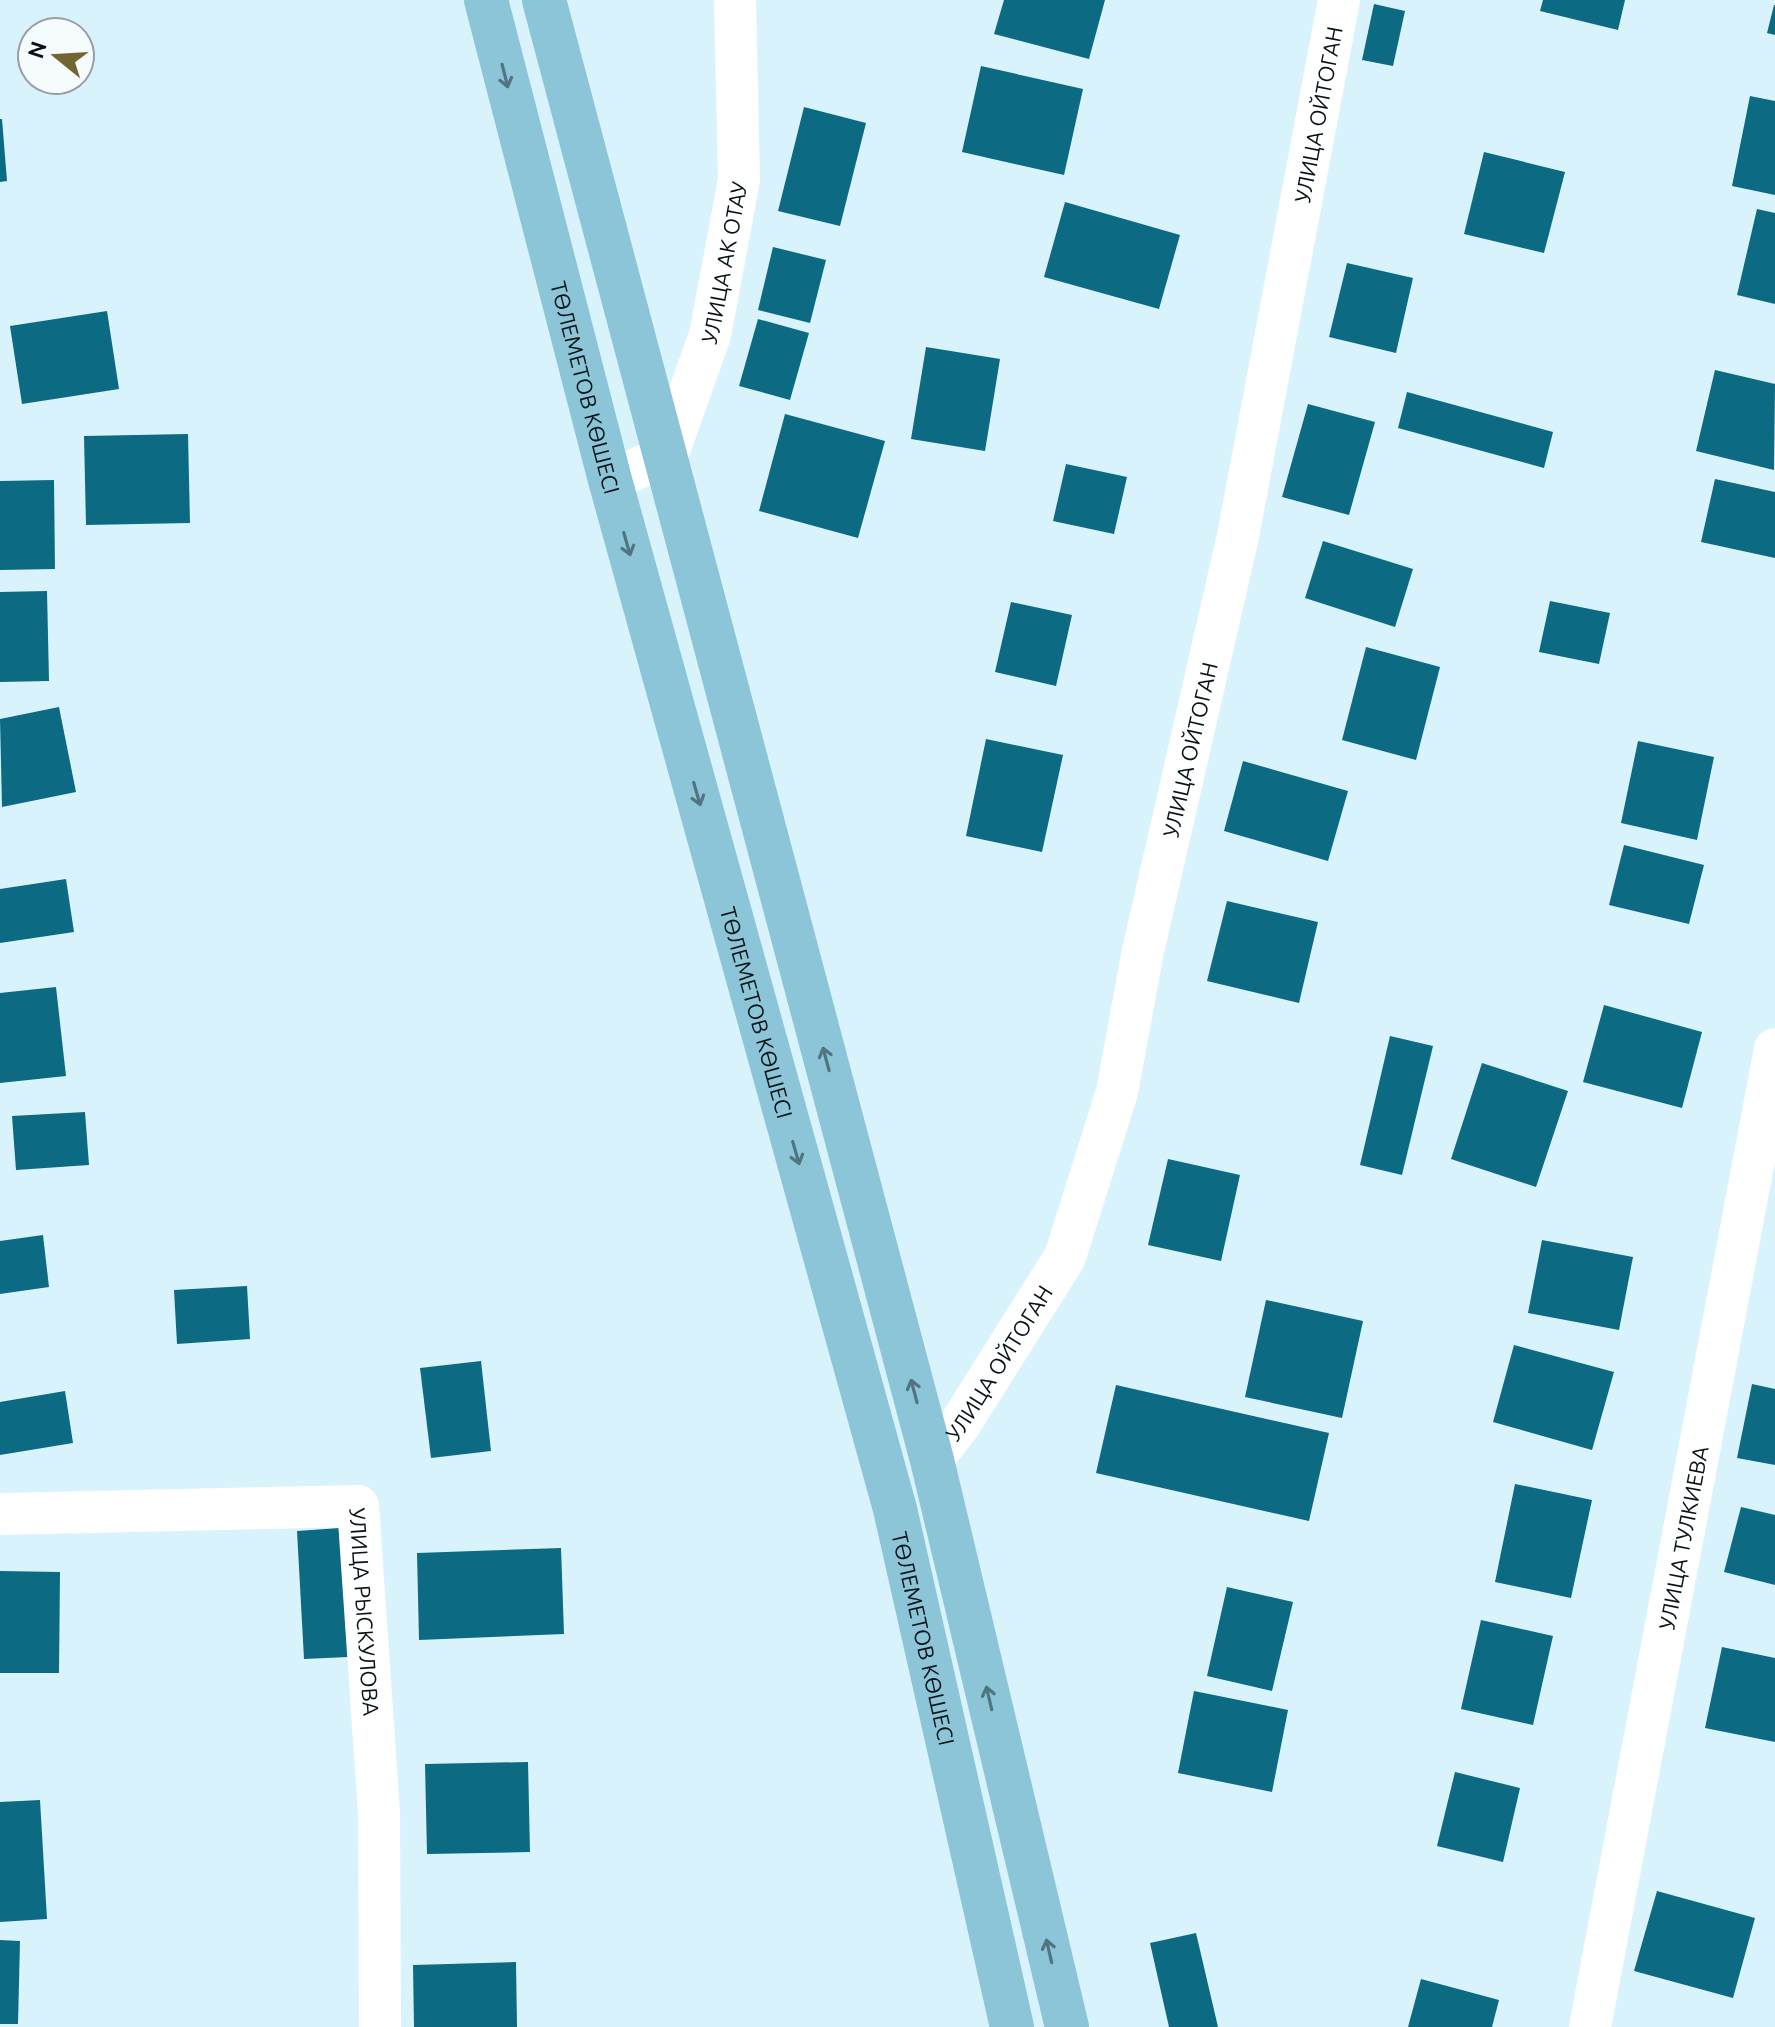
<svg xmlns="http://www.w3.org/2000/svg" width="1775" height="2027" font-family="Ubuntu,sans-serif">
  <rect width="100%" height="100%" fill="#d9f3fc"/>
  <g fill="#0c6a83">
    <path d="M 1004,0 L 1105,0 L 1089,59 L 994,34 Z"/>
    <path d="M 1543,0 L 1625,0 L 1618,30 L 1540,11 Z"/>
    <path d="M 1374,4 L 1405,11 L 1393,66 L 1362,60 Z"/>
    <path d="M 1774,5 L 1775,5 L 1775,35 L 1767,33 Z"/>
    <path d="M 981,66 L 1083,89 L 1064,175 L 962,152 Z"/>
    <path d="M 1750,96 L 1775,101 L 1775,195 L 1732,186 Z"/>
    <path d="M 804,107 L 866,123 L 840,226 L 778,211 Z"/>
    <path d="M 0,119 L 2,119 L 7,181 L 0,182 Z"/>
    <path d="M 1484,152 L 1565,172 L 1544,253 L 1464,234 Z"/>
    <path d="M 1065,202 L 1180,235 L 1159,309 L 1044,277 Z"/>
    <path d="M 1757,209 L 1775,213 L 1775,304 L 1737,295 Z"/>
    <path d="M 773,247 L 826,260 L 810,323 L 758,310 Z"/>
    <path d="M 1347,263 L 1413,278 L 1396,353 L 1329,337 Z"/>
    <path d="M 107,311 L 119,389 L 22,404 L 10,326 Z"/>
    <path d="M 758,319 L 809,333 L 790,400 L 739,386 Z"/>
    <path d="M 926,347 L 1000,359 L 985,451 L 911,439 Z"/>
    <path d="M 1715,370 L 1775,384 L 1774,470 L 1696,451 Z"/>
    <path d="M 1407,392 L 1553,432 L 1544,468 L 1398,428 Z"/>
    <path d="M 1308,404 L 1375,422 L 1349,515 L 1282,497 Z"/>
    <path d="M 785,414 L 885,441 L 858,538 L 759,511 Z"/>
    <path d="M 188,434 L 190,523 L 86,525 L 84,436 Z"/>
    <path d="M 1066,464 L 1127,477 L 1114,534 L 1053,521 Z"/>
    <path d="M 1715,479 L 1775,492 L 1775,558 L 1701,542 Z"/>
    <path d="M 54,480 L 55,569 L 0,570 L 0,481 Z"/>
    <path d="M 1323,541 L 1413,569 L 1395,627 L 1305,598 Z"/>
    <path d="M 47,591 L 49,681 L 0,682 L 0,592 Z"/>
    <path d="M 1550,601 L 1610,613 L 1599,664 L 1539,652 Z"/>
    <path d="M 1011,602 L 1072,615 L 1056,686 L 995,672 Z"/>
    <path d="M 1366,647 L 1440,667 L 1416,760 L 1342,740 Z"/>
    <path d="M 59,707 L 76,792 L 2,807 L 0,719 Z"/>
    <path d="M 986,739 L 1063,755 L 1042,852 L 966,836 Z"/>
    <path d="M 1638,741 L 1714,757 L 1697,840 L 1621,823 Z"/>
    <path d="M 1243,761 L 1348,791 L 1328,861 L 1224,831 Z"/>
    <path d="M 1624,845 L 1704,865 L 1689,924 L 1609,905 Z"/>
    <path d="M 66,879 L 74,932 L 0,943 L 0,889 Z"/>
    <path d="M 1227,901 L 1318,922 L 1299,1003 L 1207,981 Z"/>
    <path d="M 56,987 L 66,1076 L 0,1083 L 0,993 Z"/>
    <path d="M 1604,1005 L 1702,1032 L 1682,1108 L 1583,1082 Z"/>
    <path d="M 1390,1036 L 1433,1046 L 1402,1175 L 1360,1165 Z"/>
    <path d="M 1482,1063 L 1568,1091 L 1536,1187 L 1451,1159 Z"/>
    <path d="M 85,1112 L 89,1165 L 16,1170 L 12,1116 Z"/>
    <path d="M 1168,1159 L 1240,1175 L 1221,1261 L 1148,1245 Z"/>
    <path d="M 43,1235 L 49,1287 L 0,1294 L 0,1241 Z"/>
    <path d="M 1542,1240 L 1633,1257 L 1619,1330 L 1528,1313 Z"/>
    <path d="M 247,1286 L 250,1339 L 177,1344 L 174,1290 Z"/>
    <path d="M 1266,1300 L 1363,1321 L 1342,1418 L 1245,1397 Z"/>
    <path d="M 1514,1345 L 1614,1372 L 1592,1450 L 1493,1422 Z"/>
    <path d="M 481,1361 L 491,1451 L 431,1458 L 420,1368 Z"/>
    <path d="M 1752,1384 L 1775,1389 L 1775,1465 L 1737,1458 Z"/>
    <path d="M 1116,1385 L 1329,1433 L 1309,1521 L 1096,1473 Z"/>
    <path d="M 65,1391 L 73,1443 L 0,1455 L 0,1402 Z"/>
    <path d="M 1515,1484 L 1592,1500 L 1571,1598 L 1495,1582 Z"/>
    <path d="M 1741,1507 L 1775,1515 L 1775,1585 L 1724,1572 Z"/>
    <path d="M 340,1528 L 348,1657 L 304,1659 L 297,1531 Z"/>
    <path d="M 561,1548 L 564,1634 L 419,1640 L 417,1553 Z"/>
    <path d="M 0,1571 L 60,1572 L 59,1673 L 0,1673 Z"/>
    <path d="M 1227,1587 L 1293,1602 L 1272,1691 L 1207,1676 Z"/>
    <path d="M 1481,1620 L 1553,1636 L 1533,1725 L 1461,1709 Z"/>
    <path d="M 1722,1647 L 1775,1658 L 1775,1742 L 1705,1728 Z"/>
    <path d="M 1194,1691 L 1288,1710 L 1272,1792 L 1178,1773 Z"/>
    <path d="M 528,1762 L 530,1852 L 427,1854 L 425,1764 Z"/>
    <path d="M 1455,1772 L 1520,1788 L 1503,1862 L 1437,1846 Z"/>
    <path d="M 40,1800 L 47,1919 L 0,1922 L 0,1802 Z"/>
    <path d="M 1657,1891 L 1755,1918 L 1733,1998 L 1634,1971 Z"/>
    <path d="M 1196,1933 L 1218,2027 L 1169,2027 L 1150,1943 Z"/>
    <path d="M 0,1940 L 20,1941 L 18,2024 L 0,2024 Z"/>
    <path d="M 516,1962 L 517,2027 L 414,2027 L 413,1965 Z"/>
    <path d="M 1421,1979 L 1499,2000 L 1492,2027 L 1408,2027 Z"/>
  </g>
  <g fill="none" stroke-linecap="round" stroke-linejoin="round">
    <g stroke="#fff" stroke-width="42">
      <path id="s1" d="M 610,480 L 667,456 L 710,335 L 739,180 L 735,0"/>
      <path id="s2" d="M 932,1460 L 960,1424 L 1065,1257 L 1117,1092 L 1143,951 L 1238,536 L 1339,0"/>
      <path id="s3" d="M 0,1514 L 358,1506 L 379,1813 L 380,2027"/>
      <path id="s4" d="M 1590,2027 L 1775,1049"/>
    </g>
    <g stroke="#8bc5d7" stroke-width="44">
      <path id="s5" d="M 486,0 L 610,480 L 895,1509 L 1012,2027"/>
      <path d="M 544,0 L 932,1460 L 1067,2027"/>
    </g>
  </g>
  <defs><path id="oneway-shaft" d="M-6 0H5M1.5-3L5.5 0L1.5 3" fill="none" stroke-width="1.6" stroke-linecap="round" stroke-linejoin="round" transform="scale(2)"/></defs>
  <g stroke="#507581">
    <use href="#oneway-shaft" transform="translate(505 76) rotate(76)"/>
    <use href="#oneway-shaft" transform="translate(627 544) rotate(74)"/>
    <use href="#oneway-shaft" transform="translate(697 794) rotate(74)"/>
    <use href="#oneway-shaft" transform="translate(826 1059) rotate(-105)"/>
    <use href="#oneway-shaft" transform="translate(796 1153) rotate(74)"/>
    <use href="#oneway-shaft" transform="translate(914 1391) rotate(-105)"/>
    <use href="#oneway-shaft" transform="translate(989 1698) rotate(-103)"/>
    <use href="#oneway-shaft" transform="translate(1049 1951) rotate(-103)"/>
  </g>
  <g text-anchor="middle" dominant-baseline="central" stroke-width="6" stroke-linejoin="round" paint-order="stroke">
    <g font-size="22" fill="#081317" stroke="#f6fcfe">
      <text stroke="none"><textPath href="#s2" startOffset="1414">УЛИЦА ОЙТОГАН</textPath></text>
      <text stroke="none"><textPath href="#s1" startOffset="264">УЛИЦА АК ОТАУ</textPath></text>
      <text stroke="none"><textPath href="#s5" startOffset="400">ТӨЛЕМЕТОВ КӨШЕСІ</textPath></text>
      <text stroke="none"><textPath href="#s2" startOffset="766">УЛИЦА ОЙТОГАН</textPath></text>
      <text stroke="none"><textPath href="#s5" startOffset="1048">ТӨЛЕМЕТОВ КӨШЕСІ</textPath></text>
      <text stroke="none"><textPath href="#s2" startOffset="118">УЛИЦА ОЙТОГАН</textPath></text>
      <text stroke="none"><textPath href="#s4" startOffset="498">УЛИЦА ТУЛКИЕВА</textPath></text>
      <text stroke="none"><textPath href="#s3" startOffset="464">УЛИЦА РЫСКУЛОВА</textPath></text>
      <text stroke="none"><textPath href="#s5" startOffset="1696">ТӨЛЕМЕТОВ КӨШЕСІ</textPath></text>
    </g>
  </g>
  <g transform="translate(56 56) rotate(288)"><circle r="38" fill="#f6fcfe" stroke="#979fa2" stroke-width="2"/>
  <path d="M0-6L14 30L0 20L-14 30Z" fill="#716532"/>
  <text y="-12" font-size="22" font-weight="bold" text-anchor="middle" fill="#081317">N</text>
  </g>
</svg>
